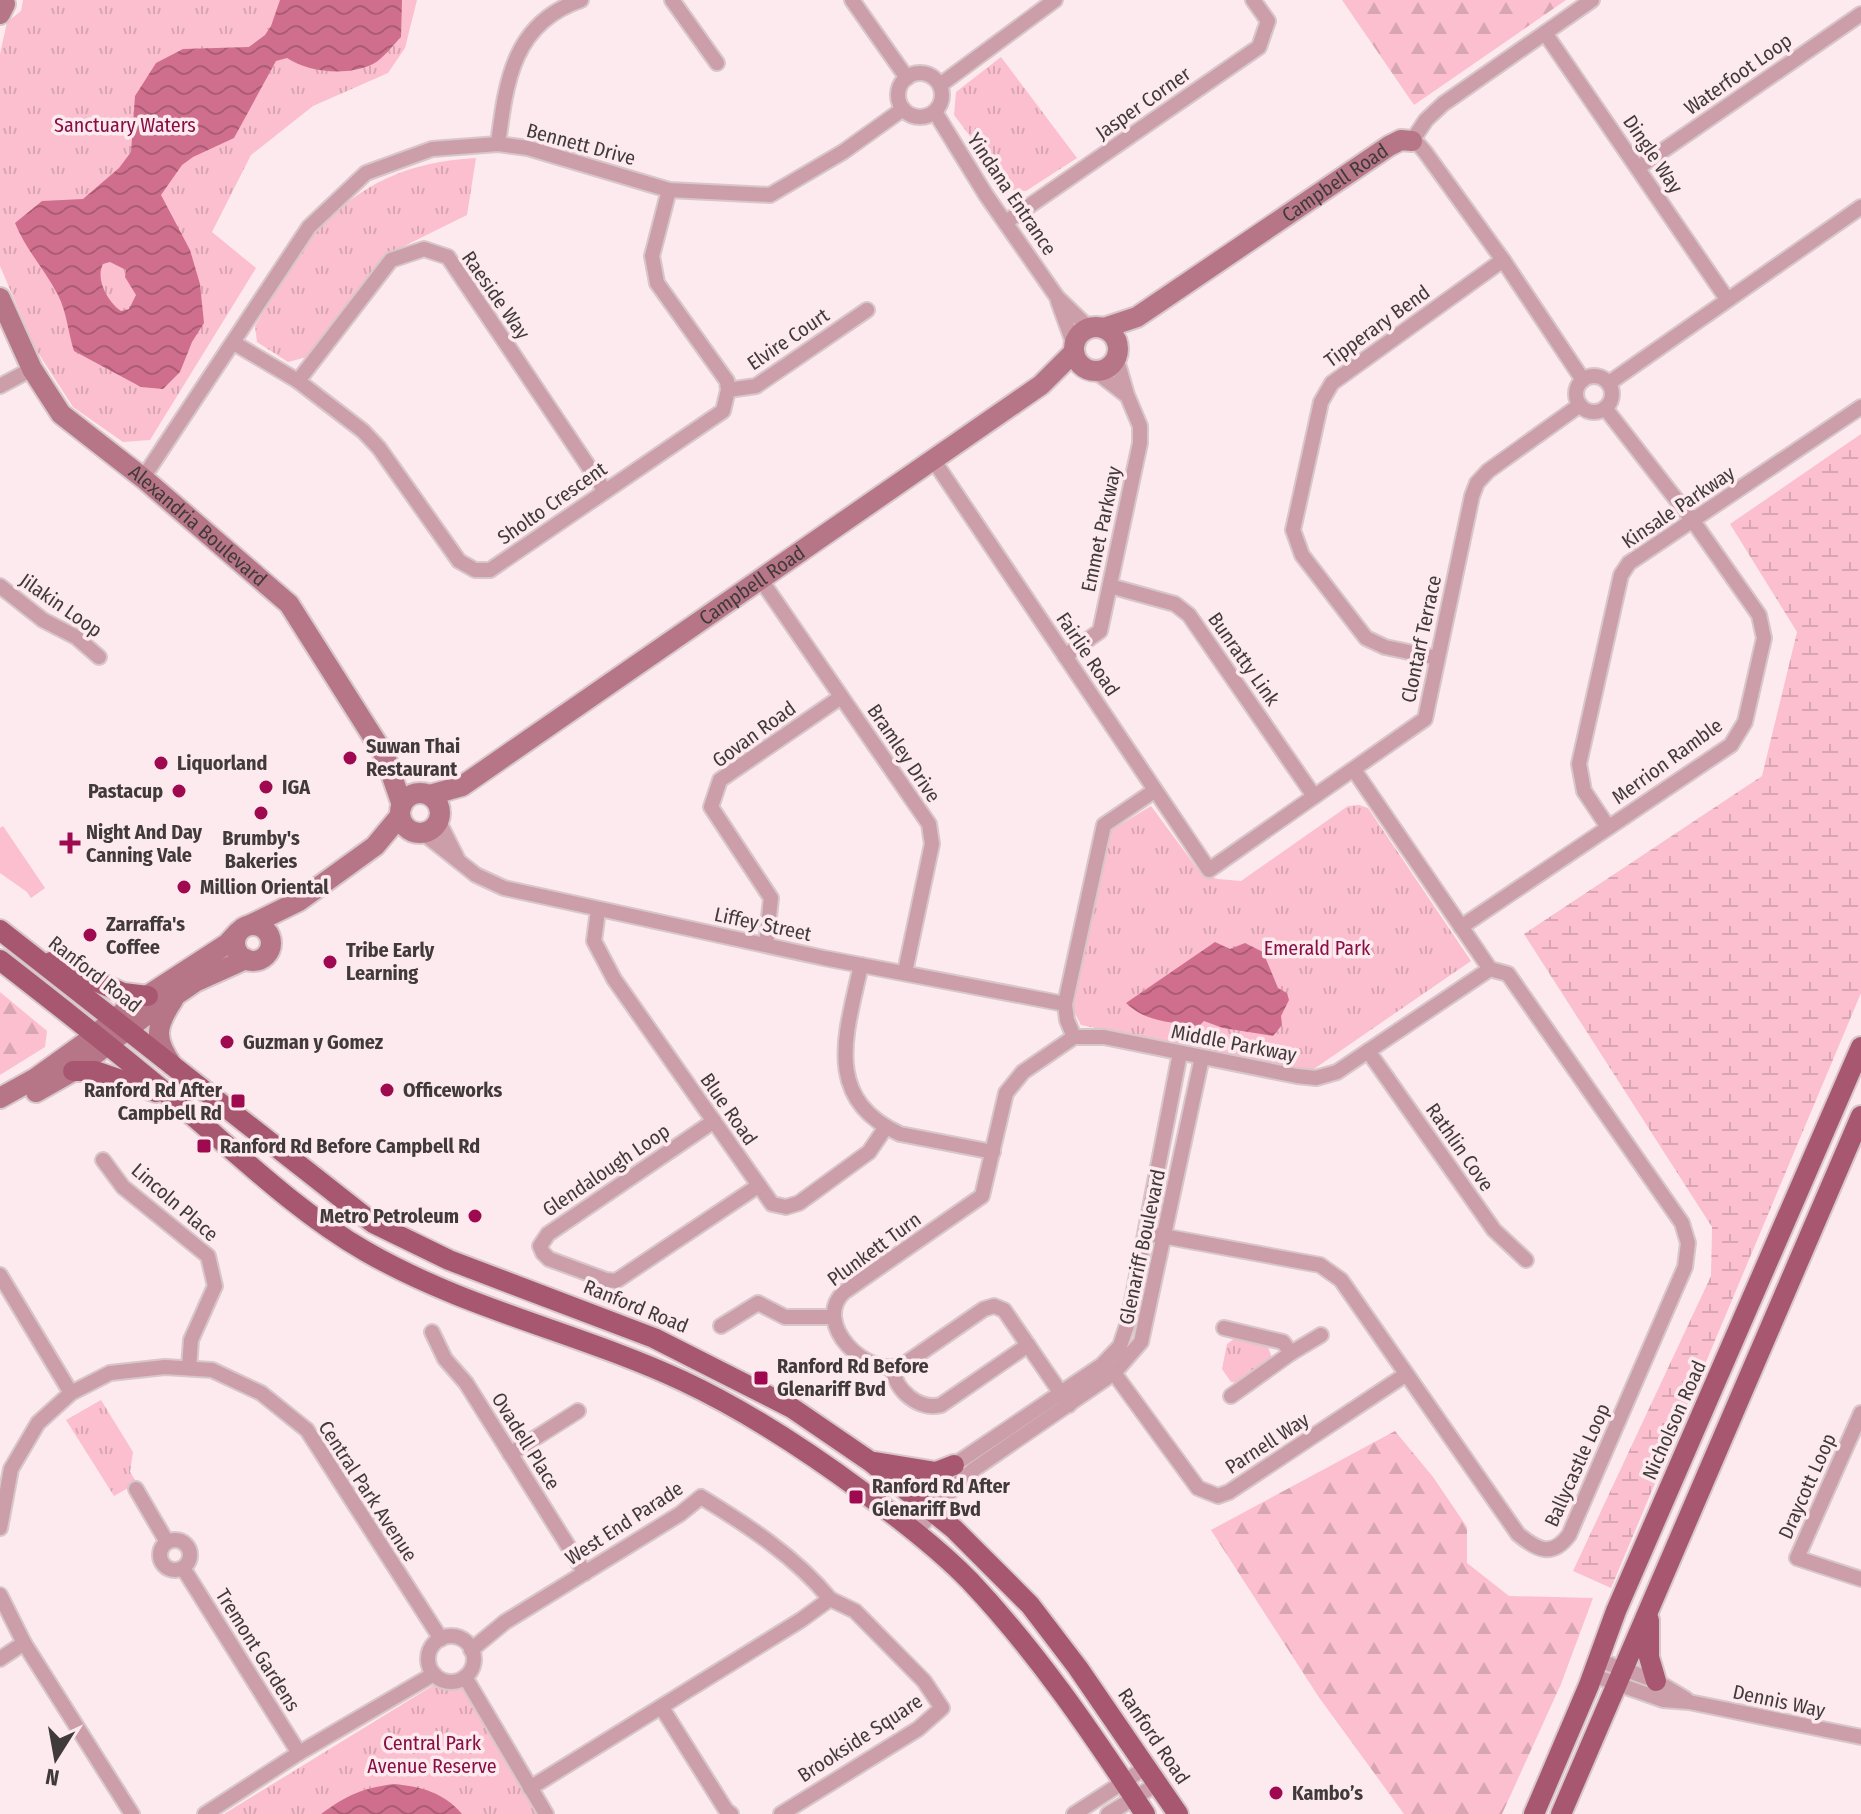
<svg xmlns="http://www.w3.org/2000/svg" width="1861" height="1814" font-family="'Fira Sans Condensed',sans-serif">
  <defs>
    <pattern id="forest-firs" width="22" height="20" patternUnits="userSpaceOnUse" patternTransform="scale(2)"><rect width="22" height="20" fill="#fbbfcf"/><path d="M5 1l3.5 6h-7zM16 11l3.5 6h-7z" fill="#d8a5b3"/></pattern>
    <pattern id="wetland-marsh" width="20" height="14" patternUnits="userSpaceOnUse" patternTransform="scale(2)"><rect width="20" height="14" fill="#fbbfcf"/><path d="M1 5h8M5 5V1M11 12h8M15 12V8" fill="none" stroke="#d8a5b3"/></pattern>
    <pattern id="park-tufts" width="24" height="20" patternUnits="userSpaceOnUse" patternTransform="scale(2)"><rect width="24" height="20" fill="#fbbfcf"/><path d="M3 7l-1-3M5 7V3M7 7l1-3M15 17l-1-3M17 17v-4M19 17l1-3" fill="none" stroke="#d8a5b3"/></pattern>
    <pattern id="water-waves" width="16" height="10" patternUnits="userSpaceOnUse" patternTransform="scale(2)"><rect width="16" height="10" fill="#d06f8d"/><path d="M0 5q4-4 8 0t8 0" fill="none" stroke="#aa5c74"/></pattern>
  </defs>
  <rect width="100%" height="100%" fill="#fdeaef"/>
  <path fill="#fbbfcf" d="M 3,826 L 45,888 L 31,898 L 27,892 L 0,873 L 0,828 Z"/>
  <g fill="url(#forest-firs)">
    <path d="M 1342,0 L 1566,0 L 1414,105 Z"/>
    <path d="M 0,992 L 47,1031 L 45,1047 L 0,1075 Z"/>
    <path d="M 1395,1431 L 1433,1477 L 1467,1527 L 1467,1563 L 1509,1596 L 1593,1598 L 1561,1684 L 1502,1814 L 1404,1814 L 1318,1696 L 1211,1530 Z"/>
  </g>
  <path fill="url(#wetland-marsh)" d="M 1861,434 L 1861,993 L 1611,1588 L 1573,1571 L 1711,1276 L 1712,1227 L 1524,934 L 1762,776 L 1797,632 L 1730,524 Z"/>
  <g fill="url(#park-tufts)">
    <path d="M 23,0 L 417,0 L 405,48 L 388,73 L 313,106 L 251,155 L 212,232 L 256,268 L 150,440 L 123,442 L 73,407 L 35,348 L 0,266 L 0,54 L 7,22 L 21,11 Z"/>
    <path d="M 1001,57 L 1077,158 L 1026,191 L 1011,190 L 954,115 L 956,92 Z"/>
    <path d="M 476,158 L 467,215 L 386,255 L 307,357 L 288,362 L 257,342 L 255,326 C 273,298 293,257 315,233 C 362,182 408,162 476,158 Z"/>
    <path d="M 1359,805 L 1368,808 L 1471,961 L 1311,1071 L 1081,1025 L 1070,1004 L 1110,831 L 1151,806 L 1202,875 L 1218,879 L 1241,881 L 1348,806 Z"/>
    <path d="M 1235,1338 L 1267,1344 L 1272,1358 L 1238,1383 L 1231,1382 L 1222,1369 L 1227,1344 Z"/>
    <path d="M 101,1400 L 133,1452 L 130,1472 L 137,1483 L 114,1496 L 66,1420 Z"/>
    <path d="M 437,1683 L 461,1686 L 536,1814 L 224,1814 Z"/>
  </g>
  <g fill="url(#water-waves)" fill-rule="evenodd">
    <path d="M 280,0 L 402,0 L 401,37 C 393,45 383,59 373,64 C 349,76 309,73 287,58 L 276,61 L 234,138 L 193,157 L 182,165 L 161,195 L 190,250 L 200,284 L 204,323 L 192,342 L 180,372 L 163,389 L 141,387 L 74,351 C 68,332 67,313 58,295 C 45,270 26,250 15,223 L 42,201 L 83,199 L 119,168 L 131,152 L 135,96 L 156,63 L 183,49 L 249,47 L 265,35 L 271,26 ZM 110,262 L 126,270 L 125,277 L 136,295 L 129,309 L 121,311 C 108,302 95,279 103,264 Z"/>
    <path d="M 1215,942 L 1230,949 L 1245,943 L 1263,952 L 1278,988 L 1287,993 L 1289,1000 L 1281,1016 L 1282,1025 L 1273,1036 L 1223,1028 L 1204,1021 L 1199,1026 C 1172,1022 1147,1023 1126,1003 Z"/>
    <path d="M 394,1784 C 422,1787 443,1792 462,1814 L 321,1814 C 347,1795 362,1788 394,1784 Z"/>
  </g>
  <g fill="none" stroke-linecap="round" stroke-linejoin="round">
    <defs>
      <g id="street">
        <path d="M 672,0 L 717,63"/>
        <path d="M 852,0 L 907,78"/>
        <path d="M 1545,33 L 1727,299"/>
        <circle cx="920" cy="95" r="22"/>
        <path d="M 940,85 L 1055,0"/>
        <path d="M 935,112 L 986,195 L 1057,297 L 1089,328"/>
        <path d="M 498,144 C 506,81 513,23 581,0"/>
        <path d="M 1639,167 L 1861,14"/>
        <path d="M 1006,222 L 1259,47 L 1268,21 L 1253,0"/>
        <path d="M 1058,301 L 1074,345"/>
        <path d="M 234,343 L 298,381 L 363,431 L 379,448 L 459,561 L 475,570 L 490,570 L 723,411 L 728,390 L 727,381 L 657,283 L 652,256 L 669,190"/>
        <path d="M 1095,371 L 1126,395"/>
        <circle cx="1594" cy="394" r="18"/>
        <path d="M 1583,380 L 1503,260 L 1425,152 L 1419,145 L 1412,141 L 1426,120 L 1443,104 L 1592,0"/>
        <path d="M 298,381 L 391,260 L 424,249 L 448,257 L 605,491"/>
        <path d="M 1609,383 L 1861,207"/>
        <path d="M 0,386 L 32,369"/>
        <path d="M 728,390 L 756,386 L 867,310"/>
        <path d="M 934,461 L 1209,870 L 1425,719 L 1472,496 L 1477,483 L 1488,471 L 1580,405"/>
        <path d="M 143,478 L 309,227 L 366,173 L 432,149 L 498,144 L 528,148 L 669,190 L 770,195 L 843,152 L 903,109"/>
        <path d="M 761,580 L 929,824 L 932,844 L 905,972"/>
        <path d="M 0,586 L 43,620 L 76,637 L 99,657"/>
        <path d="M 1110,586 L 1175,604 L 1189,615 L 1314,796"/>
        <path d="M 1065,656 L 1100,631 L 1140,443 L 1140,426 L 1127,395 L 1116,357"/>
        <path d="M 1437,658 L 1385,647 L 1366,638 L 1302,555 L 1293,530 L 1321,402 L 1332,383 L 1503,260"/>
        <path d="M 1354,770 L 1490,969"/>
        <path d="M 1154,791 L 1104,825 L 1065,1004 L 1067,1020 L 1074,1037 L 1104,1037 L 1297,1076 L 1316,1078 L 1337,1072 L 1490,969"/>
        <path d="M 439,822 L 457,858"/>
        <path d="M 1608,827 L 1584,791 L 1579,764 L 1621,575 L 1629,563 L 1861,407"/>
        <path d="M 423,833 L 476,875 L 504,888 L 824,958 L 1065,1004"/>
        <path d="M 598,910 L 594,941 L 614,979 L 772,1204 L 786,1207 L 799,1203 L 869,1152 L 886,1127"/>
        <path d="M 1461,927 L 1731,745 L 1745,722 L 1764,638 L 1759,615 L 1693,521 L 1605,408"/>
        <path d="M 766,945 L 771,898 L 711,807 L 720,780 L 841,697"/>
        <path d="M 861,965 C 847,1031 821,1098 900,1134 L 993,1152"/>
        <path d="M 1368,1051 L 1494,1230 L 1526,1260"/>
        <path d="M 714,1121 L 548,1234 L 540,1246 L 543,1253 L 549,1259 L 606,1280 L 616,1281 L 758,1186"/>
        <path d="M 103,1160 L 123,1187 L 208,1256 L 215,1286 L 191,1340 L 189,1368"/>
        <path d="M 1146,1233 L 1320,1265 L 1341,1280 L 1518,1534 C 1537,1550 1552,1558 1569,1535 L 1685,1267 L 1688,1243 L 1682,1223 L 1508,974 L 1490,969"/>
        <path d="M 0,1275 L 71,1393"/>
        <path d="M 721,1326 L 758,1303 L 785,1317 L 832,1317"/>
        <path d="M 1224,1328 L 1283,1342 L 1291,1353"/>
        <path d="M 432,1332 L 445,1359 L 466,1383 L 585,1573"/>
        <path d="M 1107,1368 L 1114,1373 L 1198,1488 L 1218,1496 L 1229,1492 L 1405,1375"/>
        <path d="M 893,1369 C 895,1390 919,1411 941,1405 L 1028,1345"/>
        <path d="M 1231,1396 L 1291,1353 L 1321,1335"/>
        <path d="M 1069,1405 L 1004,1310 L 994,1306 L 984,1309 L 903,1365 C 867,1379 811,1323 844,1292 L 982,1196 L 1006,1093 L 1023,1072 L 1074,1037"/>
        <path d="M 1861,1413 L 1797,1558 L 1861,1579"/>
        <path d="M 510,1454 L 578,1411"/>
        <path d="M 136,1489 L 167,1542"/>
        <path d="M 904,1522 L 954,1465 L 1102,1365 L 1120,1346 L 1128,1322 L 1180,1053"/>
        <path d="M 0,1528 L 11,1469 L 38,1423 L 71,1393 L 110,1373 L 165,1367 L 212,1370 L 261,1393 L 307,1430 L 441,1639"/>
        <path d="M 916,1532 L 957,1484 L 973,1470 L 1114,1373 L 1141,1342 L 1202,1057"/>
        <circle cx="175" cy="1555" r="15"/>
        <path d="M 183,1568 L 299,1753"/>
        <path d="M 0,1595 L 24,1643 L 132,1814"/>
        <circle cx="451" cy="1659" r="23"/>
        <path d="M 471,1650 L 505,1622 L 680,1514 L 701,1497 C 747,1525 796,1557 830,1599"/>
        <path d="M 0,1659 L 24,1643"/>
        <path d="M 1598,1660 L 1656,1681 L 1686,1699"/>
        <path d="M 1592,1675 L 1663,1700 L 1689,1702 L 1861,1737"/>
        <path d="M 465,1677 L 546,1814"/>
        <path d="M 662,1708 L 726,1810 L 731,1814"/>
        <path d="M 530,1788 L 801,1620 L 830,1599 L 855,1611 L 924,1681 L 942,1708 L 918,1729 L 781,1814"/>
        <path d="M 205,1814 L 299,1753 L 434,1674"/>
        <path d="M 1074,1814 L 1145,1768"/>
        <path d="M 1108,1814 L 1157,1784"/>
      </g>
      <g id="secondary">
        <path d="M 0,14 L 5,4"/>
        <path id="s1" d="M 0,298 L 32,369 L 61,414 L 143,478 L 289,604 L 385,756 L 402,805"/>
        <circle cx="1096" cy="349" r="22"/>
        <path id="s2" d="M 1104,328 L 1137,317 L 1389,146 L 1401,140 L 1412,141"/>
        <circle cx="420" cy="813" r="20"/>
        <path id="s3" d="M 430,795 L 462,786 L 1041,385 L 1074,352"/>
        <path d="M 250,925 L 299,901 L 375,846 L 400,816"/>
        <circle cx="253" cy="943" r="18"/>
        <path d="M 172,1065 C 154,1039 155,1027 173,1000"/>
        <path d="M 36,1092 L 73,1071 L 141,1019 L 195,982 L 246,959"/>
        <path d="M 0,1098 L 36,1078 L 82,1045 L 127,1009 L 227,944 L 238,932"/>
      </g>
      <g id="primary">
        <path d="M 0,930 L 373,1223 L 449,1260 L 654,1338 L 792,1408 L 871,1462 L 954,1529 L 1030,1605 L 1078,1668 L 1178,1814"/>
        <path d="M 0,960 C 58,1005 115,1050 171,1097 C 234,1150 294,1210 365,1251 C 465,1309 580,1333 683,1381 C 747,1411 806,1450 863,1492 C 900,1519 938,1548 970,1581 C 1037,1652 1092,1733 1145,1814"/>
        <path d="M 51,962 L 123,993 L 148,996"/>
        <path d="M 73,1071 L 95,1071 L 156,1092"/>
        <path d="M 875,1462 L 936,1472 L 954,1465"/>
        <path d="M 1649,1620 L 1649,1657 L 1656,1681"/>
        <path d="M 1534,1814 L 1589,1685 L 1616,1611 L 1861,1047"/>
        <path d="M 1561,1814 L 1861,1116"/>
      </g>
    </defs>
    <use href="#street" stroke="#d7c7cb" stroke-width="18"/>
    <use href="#secondary" stroke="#d7c7cb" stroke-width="24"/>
    <use href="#primary" stroke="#d7c7cb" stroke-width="24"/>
    <use href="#street" stroke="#cc9eaa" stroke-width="14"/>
    <use href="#secondary" stroke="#b77688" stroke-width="20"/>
    <use href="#primary" stroke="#a75870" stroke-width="20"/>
  </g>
  <g fill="#9f0950" stroke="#fdeaef" stroke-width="3">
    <circle cx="350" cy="758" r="8"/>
    <circle cx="161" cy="763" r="8"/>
    <circle cx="266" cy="787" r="8"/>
    <circle cx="179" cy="791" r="8"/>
    <circle cx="261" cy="813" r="8"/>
    <path d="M66 831h8v8h8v8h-8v8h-8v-8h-8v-8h8z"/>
    <circle cx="184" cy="887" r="8"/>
    <circle cx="90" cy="935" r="8"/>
    <circle cx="330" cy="962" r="8"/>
    <circle cx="227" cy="1042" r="8"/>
    <circle cx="387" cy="1090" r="8"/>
    <rect x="230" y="1093" width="16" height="16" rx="4"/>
    <rect x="196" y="1138" width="16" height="16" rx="4"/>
    <circle cx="475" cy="1216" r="8"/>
    <rect x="753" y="1370" width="16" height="16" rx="4"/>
    <rect x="848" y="1489" width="16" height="16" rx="4"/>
    <circle cx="1276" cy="1793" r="8"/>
  </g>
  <g text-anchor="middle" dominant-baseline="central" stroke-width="7" stroke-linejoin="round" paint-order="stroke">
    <g font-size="20" fill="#413a3b" stroke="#fdeaef">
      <text transform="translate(1738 74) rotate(-35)">Waterfoot Loop</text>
      <text transform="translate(1143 103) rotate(-35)">Jasper Corner</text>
      <text transform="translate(581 144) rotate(15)">Bennett Drive</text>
      <text transform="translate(1653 154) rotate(56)">Dingle Way</text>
      <text stroke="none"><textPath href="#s2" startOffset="274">Campbell Road</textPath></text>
      <text transform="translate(1012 194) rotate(56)">Yindana Entrance</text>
      <text transform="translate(496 295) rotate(55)">Raeside Way</text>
      <text transform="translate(1377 326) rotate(-36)">Tipperary Bend</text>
      <text transform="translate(788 339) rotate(-34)">Elvire Court</text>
      <text transform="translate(552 503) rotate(-35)">Sholto Crescent</text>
      <text transform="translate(1678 507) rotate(-34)">Kinsale Parkway</text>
      <text stroke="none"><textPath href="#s1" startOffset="308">Alexandria Boulevard</textPath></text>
      <text transform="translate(1101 529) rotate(-78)">Emmet Parkway</text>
      <text stroke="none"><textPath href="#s3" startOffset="386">Campbell Road</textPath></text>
      <text transform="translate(61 605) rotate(35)">Jilakin Loop</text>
      <text transform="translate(1421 639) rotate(-78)">Clontarf Terrace</text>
      <text transform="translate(1088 654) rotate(56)">Fairlie Road</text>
      <text transform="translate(1244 659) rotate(55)">Bunratty Link</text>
      <text transform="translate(754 734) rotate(-36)">Govan Road</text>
      <text transform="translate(904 753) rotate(56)">Bramley Drive</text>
      <text transform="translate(1667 761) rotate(-36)">Merrion Ramble</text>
      <text transform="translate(763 924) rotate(12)">Liffey Street</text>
      <text transform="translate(95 974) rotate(38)">Ranford Road</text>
      <text transform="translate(1234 1043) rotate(11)">Middle Parkway</text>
      <text transform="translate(729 1109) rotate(55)">Blue Road</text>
      <text transform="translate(1460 1147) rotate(55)">Rathlin Cove</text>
      <text transform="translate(606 1170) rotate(-34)">Glendalough Loop</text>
      <text transform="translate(175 1202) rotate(41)">Lincoln Place</text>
      <text transform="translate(1142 1247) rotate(-78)">Glenariff Boulevard</text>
      <text transform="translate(874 1249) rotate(-36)">Plunkett Turn</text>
      <text transform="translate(636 1306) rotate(22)">Ranford Road</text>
      <text transform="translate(1674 1420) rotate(-66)">Nicholson Road</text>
      <text transform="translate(526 1441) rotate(58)">Ovadell Place</text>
      <text transform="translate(1267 1443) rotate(-33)">Parnell Way</text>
      <text transform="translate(1577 1465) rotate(-66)">Ballycastle Loop</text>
      <text transform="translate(1807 1486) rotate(-66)">Draycott Loop</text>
      <text transform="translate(368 1491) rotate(57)">Central Park Avenue</text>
      <text transform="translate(624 1523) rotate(-33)">West End Parade</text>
      <text transform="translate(258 1650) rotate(58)">Tremont Gardens</text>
      <text transform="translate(1779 1701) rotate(12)">Dennis Way</text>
      <text transform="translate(1154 1736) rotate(56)">Ranford Road</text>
      <text transform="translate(860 1738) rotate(-33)">Brookside Square</text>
    </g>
    <g font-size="20" fill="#870f44" stroke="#fdeaef">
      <text x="125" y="125">Sanctuary Waters</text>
      <text x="1317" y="948">Emerald Park</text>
      <text x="432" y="1743">Central Park<tspan x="432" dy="23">Avenue Reserve</tspan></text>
    </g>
    <g font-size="20" font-weight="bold" fill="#413a3b" stroke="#fdeaef" text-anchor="start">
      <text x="366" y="746">Suwan Thai<tspan x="366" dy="23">Restaurant</tspan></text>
      <text x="177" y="763">Liquorland</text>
      <text x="282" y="787">IGA</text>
      <text x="163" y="791" text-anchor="end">Pastacup</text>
      <text x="86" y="832">Night And Day<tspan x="86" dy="23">Canning Vale</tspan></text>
      <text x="261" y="838" text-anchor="middle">Brumby's<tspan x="261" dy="23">Bakeries</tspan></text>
      <text x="200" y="887">Million Oriental</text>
      <text x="106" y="924">Zarraffa's<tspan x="106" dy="23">Coffee</tspan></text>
      <text x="346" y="950">Tribe Early<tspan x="346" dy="23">Learning</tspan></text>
      <text x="243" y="1042">Guzman y Gomez</text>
      <text x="222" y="1090" text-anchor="end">Ranford Rd After<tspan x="222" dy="23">Campbell Rd</tspan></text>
      <text x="403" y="1090">Officeworks</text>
      <text x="220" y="1146">Ranford Rd Before Campbell Rd</text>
      <text x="459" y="1216" text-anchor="end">Metro Petroleum</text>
      <text x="777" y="1366">Ranford Rd Before<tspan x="777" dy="23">Glenariff Bvd</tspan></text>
      <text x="872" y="1486">Ranford Rd After<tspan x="872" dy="23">Glenariff Bvd</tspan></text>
      <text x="1292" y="1793">Kambo’s</text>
    </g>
  </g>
  <g transform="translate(56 1758) rotate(191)" stroke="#fdeaef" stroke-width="6" paint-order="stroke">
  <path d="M0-6L14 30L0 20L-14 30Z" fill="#413a3b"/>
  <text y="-12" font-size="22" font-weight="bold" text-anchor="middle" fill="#413a3b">N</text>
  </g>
</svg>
